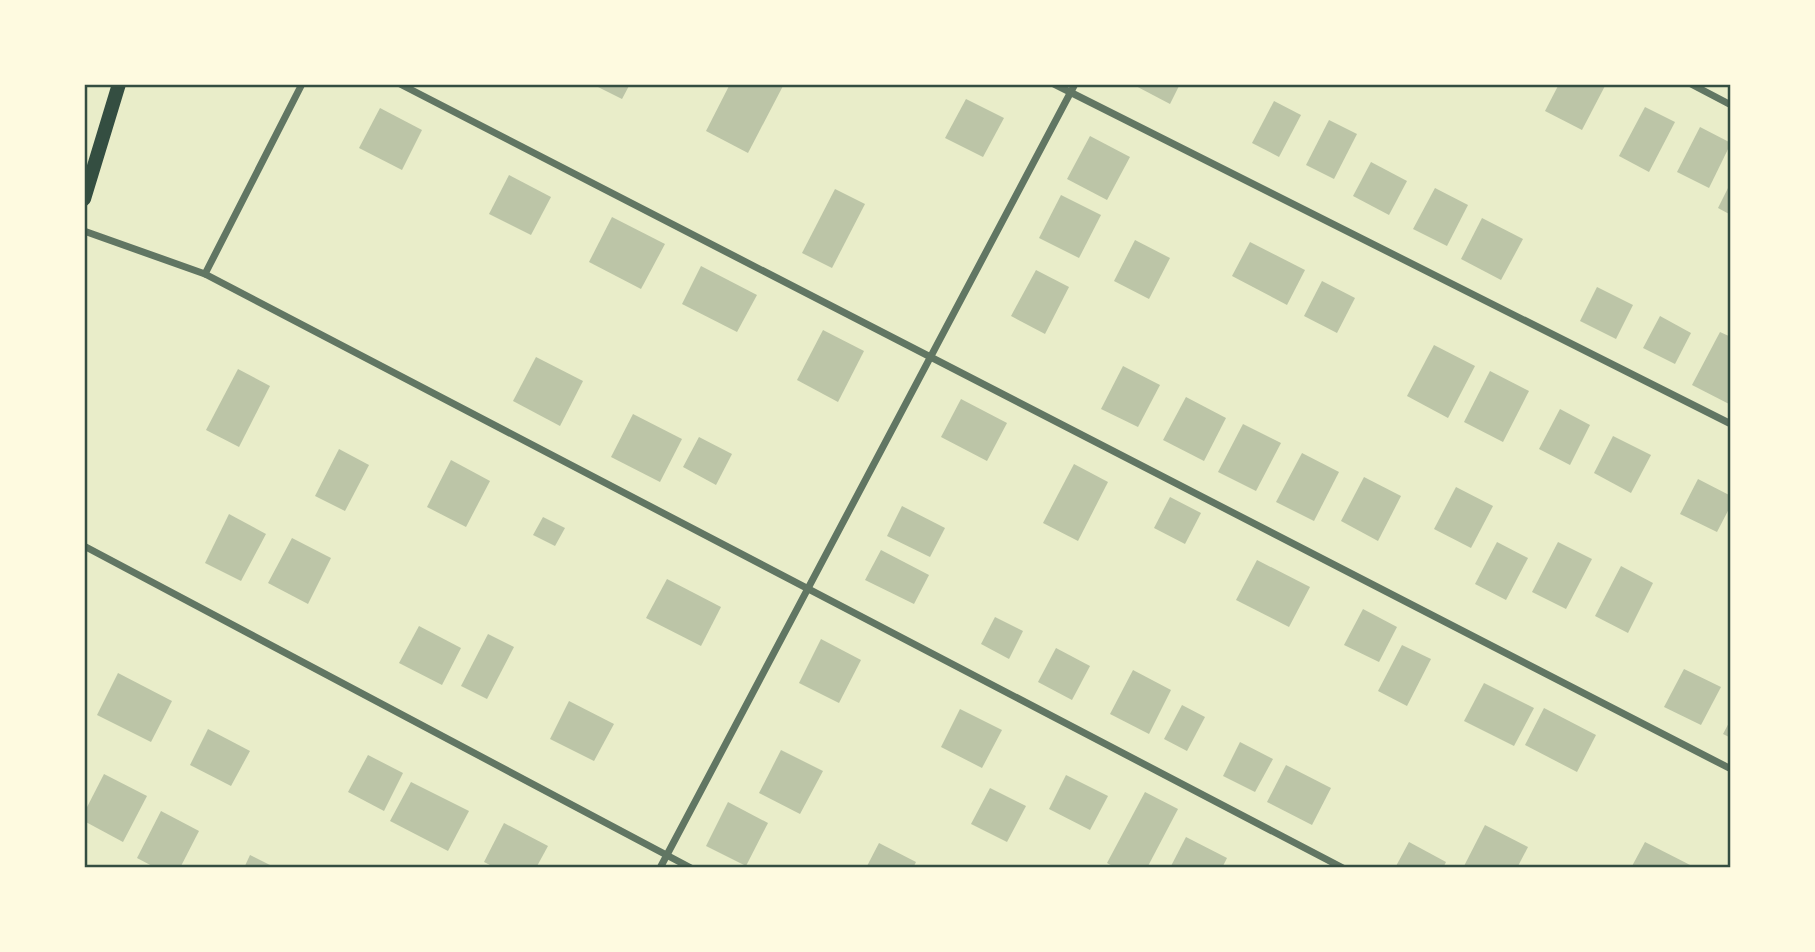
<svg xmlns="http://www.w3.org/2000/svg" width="1815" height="952" font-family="'PT Sans',sans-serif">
  <rect width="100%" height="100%" fill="#e9edc9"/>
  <g fill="#bcc5a7">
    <path d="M 592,84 L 630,84 L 622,99 Z"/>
    <path d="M 730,84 L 784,84 L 748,153 L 706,131 Z"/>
    <path d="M 1132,84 L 1180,84 L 1170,104 Z"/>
    <path d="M 1559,84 L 1606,84 L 1582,130 L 1545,111 Z"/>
    <path d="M 966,99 L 1004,118 L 983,157 L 945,138 Z"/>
    <path d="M 1274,101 L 1301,115 L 1279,157 L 1252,143 Z"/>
    <path d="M 1645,107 L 1675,122 L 1649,172 L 1619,156 Z"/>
    <path d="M 380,108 L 422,130 L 402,170 L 359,148 Z"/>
    <path d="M 1329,120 L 1357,134 L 1334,179 L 1306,165 Z"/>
    <path d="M 1700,127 L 1731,143 L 1709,188 L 1677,172 Z"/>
    <path d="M 1090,136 L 1130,157 L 1107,200 L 1067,179 Z"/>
    <path d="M 1371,162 L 1407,181 L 1389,215 L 1353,196 Z"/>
    <path d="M 509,175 L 551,197 L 531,235 L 489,214 Z"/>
    <path d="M 1731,182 L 1731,215 L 1718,208 Z"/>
    <path d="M 1435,188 L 1468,205 L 1447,246 L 1413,229 Z"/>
    <path d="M 835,189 L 865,204 L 832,268 L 802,253 Z"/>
    <path d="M 1061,195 L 1101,215 L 1079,258 L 1039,238 Z"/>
    <path d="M 612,217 L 665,244 L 641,289 L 589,262 Z"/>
    <path d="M 1482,218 L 1523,239 L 1501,280 L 1461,259 Z"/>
    <path d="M 1135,240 L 1170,258 L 1149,299 L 1114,281 Z"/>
    <path d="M 1250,242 L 1305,270 L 1287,305 L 1232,276 Z"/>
    <path d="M 701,266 L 757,295 L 737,332 L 682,304 Z"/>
    <path d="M 1036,270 L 1069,287 L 1045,334 L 1011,316 Z"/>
    <path d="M 1322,281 L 1355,298 L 1337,333 L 1304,316 Z"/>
    <path d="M 1597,287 L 1633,305 L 1616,339 L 1580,321 Z"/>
    <path d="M 1660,316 L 1691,333 L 1675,364 L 1643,348 Z"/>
    <path d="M 823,330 L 864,351 L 838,402 L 797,380 Z"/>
    <path d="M 1720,332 L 1731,337 L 1731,405 L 1692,385 Z"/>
    <path d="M 1434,345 L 1475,366 L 1448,418 L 1407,396 Z"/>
    <path d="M 536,357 L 583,381 L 560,426 L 513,401 Z"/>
    <path d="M 1123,366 L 1160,385 L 1138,427 L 1101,409 Z"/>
    <path d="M 238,369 L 270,386 L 239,447 L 206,430 Z"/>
    <path d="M 1490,371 L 1529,391 L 1503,442 L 1464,422 Z"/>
    <path d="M 1186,397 L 1226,418 L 1204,461 L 1163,440 Z"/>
    <path d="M 961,399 L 1007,423 L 987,461 L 941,437 Z"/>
    <path d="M 1560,409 L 1590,425 L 1570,465 L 1539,449 Z"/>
    <path d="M 633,414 L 682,439 L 660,482 L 611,457 Z"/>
    <path d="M 1243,424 L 1281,443 L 1256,491 L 1218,472 Z"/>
    <path d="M 1613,436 L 1651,455 L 1631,493 L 1594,473 Z"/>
    <path d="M 699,437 L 732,454 L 716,485 L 683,467 Z"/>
    <path d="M 339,449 L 369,465 L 345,511 L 315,496 Z"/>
    <path d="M 1302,453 L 1339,472 L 1314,521 L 1276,502 Z"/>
    <path d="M 451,460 L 490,481 L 466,527 L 427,507 Z"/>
    <path d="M 1074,464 L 1108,482 L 1078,541 L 1043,523 Z"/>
    <path d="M 1364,477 L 1401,496 L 1378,541 L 1341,521 Z"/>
    <path d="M 1698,479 L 1731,496 L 1731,505 L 1717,532 L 1680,514 Z"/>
    <path d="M 1456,487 L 1493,506 L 1471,548 L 1434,529 Z"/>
    <path d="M 1170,497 L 1201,513 L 1185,544 L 1154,528 Z"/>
    <path d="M 902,506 L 945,528 L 930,557 L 887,536 Z"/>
    <path d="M 229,514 L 266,534 L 241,581 L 205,563 Z"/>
    <path d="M 543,517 L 565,528 L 555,546 L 533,535 Z"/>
    <path d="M 292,538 L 331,558 L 308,604 L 268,583 Z"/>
    <path d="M 1497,542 L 1528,558 L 1506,600 L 1475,584 Z"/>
    <path d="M 1558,542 L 1592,559 L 1566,609 L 1532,592 Z"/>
    <path d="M 881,550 L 929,575 L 914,604 L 865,580 Z"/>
    <path d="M 1257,560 L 1310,587 L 1289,627 L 1236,600 Z"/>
    <path d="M 1621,566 L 1653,583 L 1628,633 L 1595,616 Z"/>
    <path d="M 667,579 L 721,607 L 701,646 L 646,618 Z"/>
    <path d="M 1363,609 L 1397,627 L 1379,662 L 1344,645 Z"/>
    <path d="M 995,617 L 1023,631 L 1009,659 L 981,644 Z"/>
    <path d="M 419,626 L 461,648 L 442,685 L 399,663 Z"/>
    <path d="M 488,634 L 514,647 L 487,699 L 461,686 Z"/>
    <path d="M 821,639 L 861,660 L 839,703 L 799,683 Z"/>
    <path d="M 1402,645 L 1431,659 L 1407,706 L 1378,691 Z"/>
    <path d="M 1056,648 L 1090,666 L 1072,700 L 1038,682 Z"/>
    <path d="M 1684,669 L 1721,687 L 1701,725 L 1664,707 Z"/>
    <path d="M 1133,670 L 1171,690 L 1149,734 L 1110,714 Z"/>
    <path d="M 118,673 L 172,701 L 151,742 L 97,715 Z"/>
    <path d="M 1484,683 L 1534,708 L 1514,746 L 1464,721 Z"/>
    <path d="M 569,701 L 614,724 L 594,761 L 550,739 Z"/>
    <path d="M 1182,705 L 1205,717 L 1187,751 L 1164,739 Z"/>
    <path d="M 1544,708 L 1596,735 L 1577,772 L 1525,745 Z"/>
    <path d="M 960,709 L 1002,730 L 982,768 L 941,747 Z"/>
    <path d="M 1731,719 L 1731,738 L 1723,734 Z"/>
    <path d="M 208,729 L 250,751 L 231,786 L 190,765 Z"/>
    <path d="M 1240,742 L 1273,759 L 1255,792 L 1223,776 Z"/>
    <path d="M 781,750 L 823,771 L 800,814 L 759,793 Z"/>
    <path d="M 368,755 L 403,773 L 384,811 L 348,792 Z"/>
    <path d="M 1286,765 L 1331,788 L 1312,825 L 1267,802 Z"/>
    <path d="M 104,774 L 147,796 L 123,842 L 84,821 L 84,813 Z"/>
    <path d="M 1066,775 L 1108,796 L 1090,830 L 1049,809 Z"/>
    <path d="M 411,782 L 469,811 L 448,851 L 390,821 Z"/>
    <path d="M 990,788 L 1026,806 L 1007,842 L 971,824 Z"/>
    <path d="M 1145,792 L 1178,809 L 1147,868 L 1116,868 L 1107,863 Z"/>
    <path d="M 728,802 L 768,823 L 746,866 L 706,846 Z"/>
    <path d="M 161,811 L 199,831 L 180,868 L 156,868 L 137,858 Z"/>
    <path d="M 504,823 L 548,846 L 536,868 L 496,868 L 484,862 Z"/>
    <path d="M 1485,825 L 1528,847 L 1517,868 L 1463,868 Z"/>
    <path d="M 1186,837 L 1227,858 L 1222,868 L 1170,868 Z"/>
    <path d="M 1409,842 L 1446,862 L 1443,868 L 1395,868 Z"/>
    <path d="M 1645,842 L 1696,868 L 1631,868 Z"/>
    <path d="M 879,843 L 916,862 L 913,868 L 866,868 Z"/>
    <path d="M 250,855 L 276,868 L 244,868 Z"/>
  </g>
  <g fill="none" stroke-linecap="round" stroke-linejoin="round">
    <g stroke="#617663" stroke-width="7">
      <path d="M 400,84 L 1731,769"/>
      <path d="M 1054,84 L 1731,424"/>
      <path d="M 1691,84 L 1731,105"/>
      <path d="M 84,231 L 205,274 L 1343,868"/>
      <path d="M 205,274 L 302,84"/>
      <path d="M 84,546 L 691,868"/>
      <path d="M 660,868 L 1075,84"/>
    </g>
    <path stroke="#344e41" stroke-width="14" d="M 84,199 L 119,84"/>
  </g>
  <rect width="1815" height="952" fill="none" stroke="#fefae0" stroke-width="172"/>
  <rect x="86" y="86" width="1643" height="780" fill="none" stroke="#344e41" stroke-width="2.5"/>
</svg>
